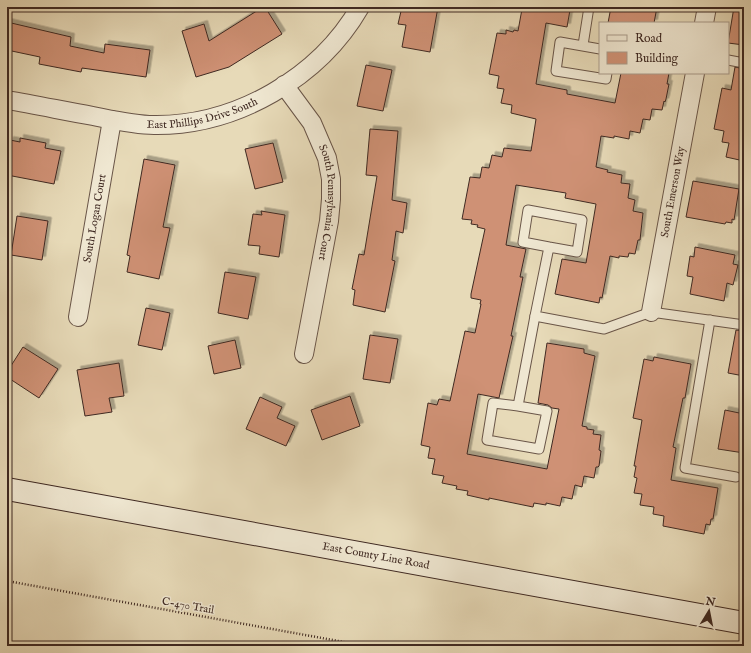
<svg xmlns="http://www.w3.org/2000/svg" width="751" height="653" font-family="'IM FELL English',serif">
  <defs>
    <filter id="shadow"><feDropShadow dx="3.5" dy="-3.5" stdDeviation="0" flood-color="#0004"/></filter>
  </defs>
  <rect width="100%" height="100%" fill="#e7dab8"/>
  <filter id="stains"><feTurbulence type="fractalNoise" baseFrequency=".005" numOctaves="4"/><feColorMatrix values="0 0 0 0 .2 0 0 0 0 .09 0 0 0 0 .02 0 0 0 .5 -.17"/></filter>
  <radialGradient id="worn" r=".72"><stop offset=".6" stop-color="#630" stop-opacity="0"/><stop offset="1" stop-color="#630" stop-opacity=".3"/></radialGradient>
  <g fill="#cf9174" stroke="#3f2922" filter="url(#shadow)">
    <path d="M 263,7 L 265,7 L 282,34 L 229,67 L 196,77 L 182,31 L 204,24 L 209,41 Z"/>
    <path d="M 402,7 L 438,7 L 430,52 L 402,47 L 406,25 L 398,24 Z"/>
    <path d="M 525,7 L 555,7 L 570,10 L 567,27 L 546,23 L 536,84 L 567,90 L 567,94 L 615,103 L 621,73 L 669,73 L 667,84 L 669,84 L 666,99 L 665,102 L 664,101 L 662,110 L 652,109 L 650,120 L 643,119 L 640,133 L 630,131 L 629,139 L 614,136 L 614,138 L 601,136 L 596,167 L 608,170 L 607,172 L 622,175 L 621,183 L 630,184 L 628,198 L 635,200 L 633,211 L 643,213 L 640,240 L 638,240 L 635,254 L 629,253 L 628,257 L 619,256 L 619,258 L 610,256 L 602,298 L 600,297 L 599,303 L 555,294 L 562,259 L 586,263 L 596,204 L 565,198 L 566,193 L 516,185 L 506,245 L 526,249 L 520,277 L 523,277 L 511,336 L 513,336 L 499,398 L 478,394 L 467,454 L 547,469 L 559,409 L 552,408 L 548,405 L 538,403 L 547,343 L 584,349 L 584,353 L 595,356 L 582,426 L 587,427 L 587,429 L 594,430 L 593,434 L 601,435 L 599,450 L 601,451 L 599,466 L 598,467 L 596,467 L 594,478 L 584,476 L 582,487 L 575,485 L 572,499 L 562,497 L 560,506 L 546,503 L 546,505 L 534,503 L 533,507 L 489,498 L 489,500 L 467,495 L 468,491 L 456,489 L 457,486 L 442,483 L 444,476 L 432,474 L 435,459 L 428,458 L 430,447 L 421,445 L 428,403 L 437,405 L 439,399 L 450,401 L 465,331 L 475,333 L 481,304 L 480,304 L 481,300 L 471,298 L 471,294 L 485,229 L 477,227 L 478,225 L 471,224 L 472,220 L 462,219 L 470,177 L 480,178 L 482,167 L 489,168 L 492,155 L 502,157 L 504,148 L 531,151 L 536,119 L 511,113 L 512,105 L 501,103 L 504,89 L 497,88 L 499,76 L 489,74 L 497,33 L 506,34 L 506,30 L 513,32 L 514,30 L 518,31 L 522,9 L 525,9 Z"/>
    <path d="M 611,7 L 657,7 L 654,23 L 608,23 Z"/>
    <path d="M 734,7 L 744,7 L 744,45 L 728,43 Z"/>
    <path d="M 7,22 L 71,37 L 70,46 L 104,53 L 105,44 L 150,50 L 146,77 L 82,68 L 81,72 L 39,64 L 40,57 L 7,50 Z"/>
    <path d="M 366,65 L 392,70 L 383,111 L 357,106 Z"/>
    <path d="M 735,67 L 744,69 L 744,161 L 726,157 L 729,143 L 722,142 L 724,131 L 714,129 L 722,88 L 731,90 Z"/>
    <path d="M 370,129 L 398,131 L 392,200 L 407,203 L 403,233 L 396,231 L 392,260 L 395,261 L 385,312 L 353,305 L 355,290 L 352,289 L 359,254 L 364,255 L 377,176 L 366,175 Z"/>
    <path d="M 20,138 L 46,143 L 45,148 L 61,151 L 54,184 L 7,175 L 7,155 L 10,140 L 20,142 Z"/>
    <path d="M 273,143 L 283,182 L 255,189 L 245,149 Z"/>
    <path d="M 144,159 L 175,165 L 163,227 L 170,228 L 159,279 L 127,272 L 130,256 L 127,255 Z"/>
    <path d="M 693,181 L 739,189 L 734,220 L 732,219 L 732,223 L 726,222 L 725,224 L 686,217 Z"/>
    <path d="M 261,211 L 285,215 L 279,257 L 259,254 L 260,246 L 248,245 L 253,214 L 262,215 Z"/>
    <path d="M 17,216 L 48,221 L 42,260 L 11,255 Z"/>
    <path d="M 695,247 L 735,255 L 733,264 L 738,265 L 733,285 L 727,283 L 724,301 L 690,294 L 693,277 L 687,276 L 690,256 L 694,257 Z"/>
    <path d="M 225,272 L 256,277 L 248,319 L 218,313 Z"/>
    <path d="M 146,308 L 170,313 L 162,350 L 138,345 Z"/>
    <path d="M 736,330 L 744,331 L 744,376 L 728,373 Z"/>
    <path d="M 370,335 L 398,339 L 390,383 L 363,379 Z"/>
    <path d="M 235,340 L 241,368 L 214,374 L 208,346 Z"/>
    <path d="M 23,347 L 58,369 L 39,398 L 7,377 L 7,372 Z"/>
    <path d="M 654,357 L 691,364 L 685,398 L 683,398 L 673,447 L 676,448 L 671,480 L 718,488 L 713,519 L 711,519 L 710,525 L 706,524 L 704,534 L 663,526 L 664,516 L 653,514 L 654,507 L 640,505 L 642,494 L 634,493 L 637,478 L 634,477 L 636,466 L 634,466 L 642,420 L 633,418 L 644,359 L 653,361 Z"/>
    <path d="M 119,363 L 124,396 L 109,398 L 112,412 L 85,416 L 77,370 Z"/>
    <path d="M 350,396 L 360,426 L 322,440 L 311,410 Z"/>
    <path d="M 260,397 L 282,407 L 277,418 L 295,426 L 286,446 L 246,429 Z"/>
    <path d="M 725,410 L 744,414 L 744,453 L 718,449 Z"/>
  </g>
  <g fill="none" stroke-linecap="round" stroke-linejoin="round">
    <defs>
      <g id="service">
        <path d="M 583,45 L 589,7"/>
        <path d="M 600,49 L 560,42 L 556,71 L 606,79 L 607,73"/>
        <path d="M 728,60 L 744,63"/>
        <path d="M 549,247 L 523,242 L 528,210 L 582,220 L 577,252 L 549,247 L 535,316 L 604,329 L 651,312 L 744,325"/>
        <path d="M 710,320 L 685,468 L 736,477"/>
        <path d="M 518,406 L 493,403 L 487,440 L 539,449 L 547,411 L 518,406 L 535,316"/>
      </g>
      <g id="minor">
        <path d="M 704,23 L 707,7"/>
        <path id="s1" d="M 284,85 L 312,123 L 327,158 L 331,179 L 331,199 L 329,221 L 304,354"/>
        <path id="s2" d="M 7,100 C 36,105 65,111 93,116 C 113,120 134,125 154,125 C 236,126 319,78 360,7"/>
        <path id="s3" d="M 651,312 L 695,73"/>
        <path id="s4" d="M 78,317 L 112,120"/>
      </g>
      <g id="secondary">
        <path id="s5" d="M 7,489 L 744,623"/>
      </g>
    </defs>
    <use href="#service" stroke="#695548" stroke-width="11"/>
    <use href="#minor" stroke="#695548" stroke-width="20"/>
    <use href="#secondary" stroke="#3f2922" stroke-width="24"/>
    <path stroke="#3f2922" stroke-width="2.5" stroke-dasharray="1 2" stroke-linecap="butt" d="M 7,581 L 366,646"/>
    <use href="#service" stroke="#efe7d1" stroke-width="9"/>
    <use href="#minor" stroke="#efe7d1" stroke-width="18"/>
    <use href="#secondary" stroke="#efe7d1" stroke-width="22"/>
  </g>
  <g text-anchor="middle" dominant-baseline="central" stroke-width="3" stroke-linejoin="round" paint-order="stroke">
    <g font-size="11" fill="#3f2922" stroke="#efe7d1">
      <text stroke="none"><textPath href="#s2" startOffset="199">East Phillips Drive South</textPath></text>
      <text stroke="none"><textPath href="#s3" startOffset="122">South Emerson Way</textPath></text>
      <text stroke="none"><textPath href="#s1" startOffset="130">South Pennsylvania Court</textPath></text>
      <text stroke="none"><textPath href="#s4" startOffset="100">South Logan Court</textPath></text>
      <text stroke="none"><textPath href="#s5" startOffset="375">East County Line Road</textPath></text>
      <text transform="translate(188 606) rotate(10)">C-470 Trail</text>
    </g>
  </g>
  <rect width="751" height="653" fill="none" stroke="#e7dab8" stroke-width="24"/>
  <rect x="8" y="8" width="735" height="637" fill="none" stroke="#3f2922" stroke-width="2"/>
  <rect x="12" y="12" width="727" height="629" fill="none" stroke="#3f2922"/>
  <rect x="599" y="22" width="130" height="52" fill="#efe7d1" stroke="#a99b8b"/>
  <rect x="607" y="35" width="20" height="6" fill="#efe7d1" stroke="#a99b8b"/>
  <text x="635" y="42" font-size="12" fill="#3f2922">Road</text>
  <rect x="607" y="52" width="20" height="12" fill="#cf9174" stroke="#a99b8b"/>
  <text x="635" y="62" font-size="12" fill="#3f2922">Building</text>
  <g transform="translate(709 611) rotate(10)" stroke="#efe7d1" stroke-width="3" paint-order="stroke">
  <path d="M0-3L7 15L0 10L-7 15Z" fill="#3f2922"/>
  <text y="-6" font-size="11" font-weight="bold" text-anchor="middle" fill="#3f2922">N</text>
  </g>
  <rect width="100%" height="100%" filter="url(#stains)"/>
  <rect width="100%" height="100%" fill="url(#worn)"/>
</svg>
